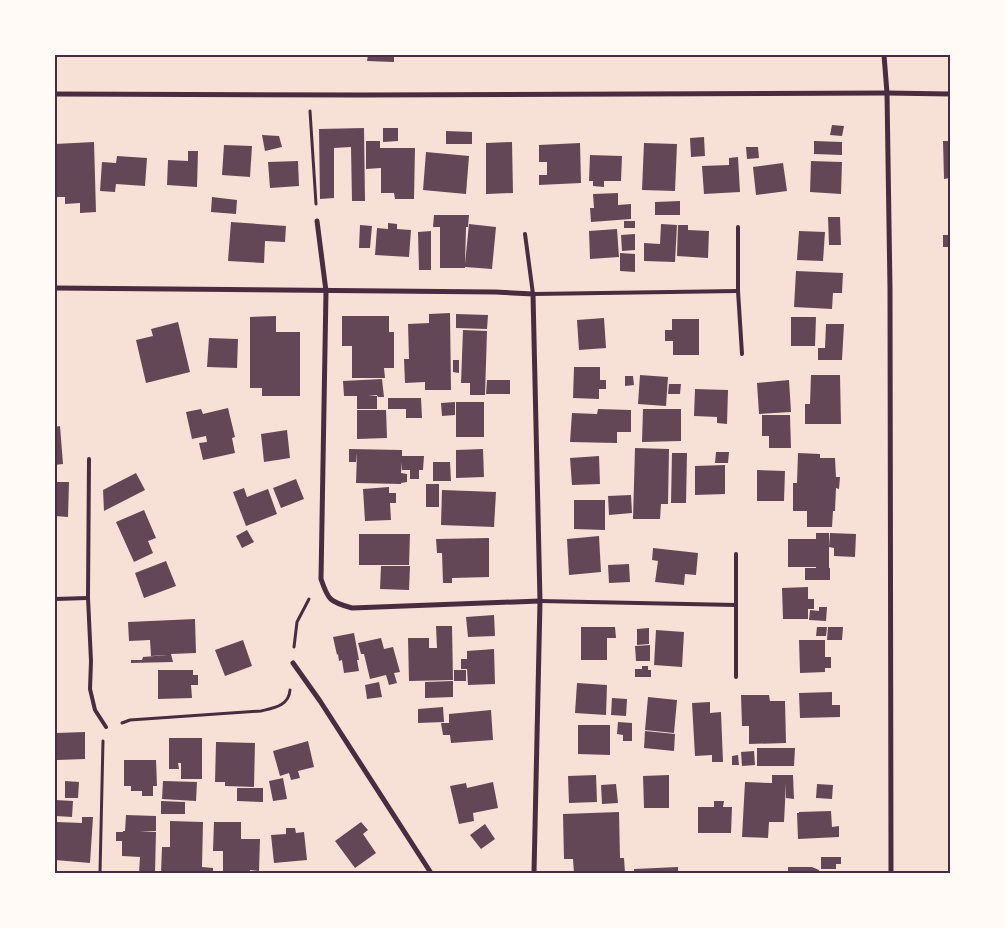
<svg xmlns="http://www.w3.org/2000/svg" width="1005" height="928" font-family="'Roboto Condensed',sans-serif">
  <rect width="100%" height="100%" fill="#f7e1d7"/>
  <g fill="#644757">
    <path d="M 368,55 L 394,55 L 394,62 L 367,61 Z"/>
    <path d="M 832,125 L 844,126 L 842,136 L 830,135 Z"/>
    <path d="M 364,128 L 365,201 L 352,201 L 351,147 L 334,148 L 334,198 L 320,199 L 319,129 Z"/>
    <path d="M 383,128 L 398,128 L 398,141 L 383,142 Z"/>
    <path d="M 446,131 L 472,132 L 472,144 L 446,144 Z"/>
    <path d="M 262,135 L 279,136 L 282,147 L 265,151 Z"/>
    <path d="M 704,137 L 705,156 L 691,157 L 690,138 Z"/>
    <path d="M 366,141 L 380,141 L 380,148 L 415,148 L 414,199 L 395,199 L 394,193 L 381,193 L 381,168 L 366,169 Z"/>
    <path d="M 814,141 L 842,142 L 842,155 L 814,154 Z"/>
    <path d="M 943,141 L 950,141 L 950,178 L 944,179 Z"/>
    <path d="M 94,142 L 96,212 L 80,213 L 80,203 L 65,204 L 65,197 L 56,197 L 55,144 Z"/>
    <path d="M 512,142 L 513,193 L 486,194 L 486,143 Z"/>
    <path d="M 580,143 L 581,183 L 539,185 L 539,175 L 547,175 L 547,162 L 539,162 L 539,145 Z"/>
    <path d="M 644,143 L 677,144 L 675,191 L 642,190 Z"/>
    <path d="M 224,145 L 252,146 L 250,177 L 222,175 Z"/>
    <path d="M 746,147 L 758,147 L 759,158 L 747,159 Z"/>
    <path d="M 188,151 L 198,151 L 197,187 L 167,185 L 168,160 L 188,161 Z"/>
    <path d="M 426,152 L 469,156 L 466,194 L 423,190 Z"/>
    <path d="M 590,155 L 622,156 L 621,181 L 604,181 L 604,187 L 593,186 L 593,181 L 589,181 Z"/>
    <path d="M 117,156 L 147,158 L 145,186 L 116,184 L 115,192 L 100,191 L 102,162 L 116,163 Z"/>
    <path d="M 738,157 L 740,192 L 704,194 L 702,166 L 729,165 L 729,158 Z"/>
    <path d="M 298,161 L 299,186 L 270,188 L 268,162 Z"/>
    <path d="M 811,161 L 842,162 L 841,194 L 810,192 Z"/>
    <path d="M 783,163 L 787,191 L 756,195 L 753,167 Z"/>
    <path d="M 618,193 L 618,205 L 631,204 L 631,219 L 591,222 L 590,208 L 594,208 L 593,194 Z"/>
    <path d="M 212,197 L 237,200 L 236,214 L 211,212 Z"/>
    <path d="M 680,201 L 680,215 L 655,215 L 655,202 Z"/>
    <path d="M 434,215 L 469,215 L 468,227 L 466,227 L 465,264 L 469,224 L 496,227 L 492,269 L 465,267 L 465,268 L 440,268 L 440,227 L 433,227 Z"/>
    <path d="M 828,217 L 840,217 L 841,245 L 829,245 Z"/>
    <rect x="624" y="221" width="11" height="7"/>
    <path d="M 231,222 L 286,226 L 285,242 L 265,241 L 264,263 L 228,261 Z"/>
    <path d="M 388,223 L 397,224 L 397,229 L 411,230 L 409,257 L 375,255 L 377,228 L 388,229 Z"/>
    <path d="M 661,224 L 677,225 L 675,262 L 644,261 L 644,243 L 660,244 Z"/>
    <path d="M 360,225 L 372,226 L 370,248 L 359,248 Z"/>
    <path d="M 678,225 L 688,225 L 688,230 L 709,231 L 708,258 L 677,256 Z"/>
    <path d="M 617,229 L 619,257 L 590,259 L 589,231 Z"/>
    <path d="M 431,231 L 431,270 L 419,270 L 418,232 Z"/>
    <path d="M 799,231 L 825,232 L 823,261 L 797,260 Z"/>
    <path d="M 635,234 L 635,250 L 622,251 L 621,235 Z"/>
    <rect x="943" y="235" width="7" height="12"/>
    <path d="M 620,253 L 635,254 L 635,272 L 620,271 Z"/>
    <path d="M 796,271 L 843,273 L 842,293 L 833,293 L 832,309 L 794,307 Z"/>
    <path d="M 450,313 L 451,390 L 425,390 L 425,382 L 405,383 L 404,359 L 409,359 L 408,324 L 429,323 L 429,314 Z"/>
    <path d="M 456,314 L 488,315 L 487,329 L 456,328 Z"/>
    <path d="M 276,316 L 276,332 L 300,332 L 300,396 L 262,396 L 262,388 L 250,388 L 250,317 Z"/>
    <path d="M 342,316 L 389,316 L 389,332 L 394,332 L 394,368 L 384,368 L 385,378 L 352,378 L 352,346 L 342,346 Z"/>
    <path d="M 791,317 L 816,317 L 815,346 L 791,346 Z"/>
    <path d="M 604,318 L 606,348 L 579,350 L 577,320 Z"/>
    <path d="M 672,319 L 699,319 L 699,355 L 673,355 L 673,341 L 665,341 L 665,330 L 672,330 Z"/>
    <path d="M 178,322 L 190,372 L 146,383 L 136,340 L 153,336 L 151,329 Z"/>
    <path d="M 826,324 L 844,324 L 842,360 L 818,360 L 818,348 L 825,348 Z"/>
    <path d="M 463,330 L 487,331 L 485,395 L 470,395 L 470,383 L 461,383 Z"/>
    <path d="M 209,338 L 238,339 L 237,368 L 207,367 Z"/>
    <path d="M 453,360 L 459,360 L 459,373 L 453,372 Z"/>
    <path d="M 574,367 L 600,367 L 600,380 L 606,380 L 606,389 L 599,389 L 599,399 L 573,398 Z"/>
    <path d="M 640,375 L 668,377 L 666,406 L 638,404 Z"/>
    <path d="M 811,375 L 840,375 L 841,424 L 805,424 L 805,404 L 810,404 Z"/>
    <path d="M 625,376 L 633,376 L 634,385 L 625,386 Z"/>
    <path d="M 382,379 L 384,397 L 378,397 L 377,395 L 368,395 L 377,396 L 377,409 L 357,409 L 357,396 L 344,396 L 343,381 Z"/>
    <path d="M 487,380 L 510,380 L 510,394 L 486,394 Z"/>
    <path d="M 789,380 L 791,412 L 759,414 L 757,383 Z"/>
    <path d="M 669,384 L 681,384 L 680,394 L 668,394 Z"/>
    <path d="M 695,389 L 728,390 L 727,424 L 717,423 L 717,417 L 694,416 Z"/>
    <path d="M 388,398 L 421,398 L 422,418 L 406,418 L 406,409 L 388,409 Z"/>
    <path d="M 455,402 L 455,415 L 442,416 L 441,403 Z"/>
    <rect x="456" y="402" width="28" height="35"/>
    <path d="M 228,408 L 235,437 L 232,438 L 235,453 L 203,460 L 199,443 L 207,442 L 206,436 L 192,439 L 186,412 L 201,409 L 203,414 Z"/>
    <path d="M 598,409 L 631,410 L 631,432 L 617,432 L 617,443 L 570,442 L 572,413 L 597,414 Z"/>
    <path d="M 643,409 L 681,409 L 681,441 L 642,442 Z"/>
    <path d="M 357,410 L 386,410 L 387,438 L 357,439 Z"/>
    <path d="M 762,415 L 790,415 L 791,448 L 769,448 L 769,436 L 762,436 Z"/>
    <path d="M 60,426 L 63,464 L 55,465 L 55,427 Z"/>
    <path d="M 287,430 L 290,458 L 264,462 L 261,434 Z"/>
    <path d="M 635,448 L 669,449 L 668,504 L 661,504 L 660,519 L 633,519 Z"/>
    <path d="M 349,449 L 402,450 L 402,456 L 424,456 L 423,470 L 419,470 L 419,479 L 410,479 L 410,470 L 402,470 L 402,462 L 401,473 L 407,474 L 407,482 L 401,483 L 401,484 L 356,483 L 357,453 L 356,462 L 349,462 Z"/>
    <path d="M 483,449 L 484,477 L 456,478 L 456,450 Z"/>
    <path d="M 716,452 L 729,452 L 728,463 L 715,463 Z"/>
    <path d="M 672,453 L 687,453 L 686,503 L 671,503 Z"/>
    <path d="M 798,453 L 820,454 L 820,458 L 835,458 L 836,477 L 840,477 L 839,489 L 836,488 L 835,511 L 833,511 L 832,527 L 807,527 L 807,511 L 793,511 L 793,483 L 797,483 Z"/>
    <path d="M 599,456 L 600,484 L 572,485 L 570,458 Z"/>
    <path d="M 433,462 L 450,462 L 451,481 L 433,481 Z"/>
    <path d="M 725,465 L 725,494 L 695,495 L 695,466 Z"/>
    <path d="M 757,470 L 785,471 L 784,501 L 757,501 Z"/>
    <path d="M 136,473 L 145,490 L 104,511 L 103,490 Z"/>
    <path d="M 296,479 L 304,499 L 281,508 L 273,488 Z"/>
    <path d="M 55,482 L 69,482 L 68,517 L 55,516 Z"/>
    <rect x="426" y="484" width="13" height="23"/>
    <path d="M 389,487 L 389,493 L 396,493 L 396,503 L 390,503 L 391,520 L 365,521 L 363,489 Z"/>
    <path d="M 244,488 L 247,497 L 268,489 L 277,514 L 246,526 L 233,492 Z"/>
    <path d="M 442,490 L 496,492 L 494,527 L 441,525 Z"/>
    <path d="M 631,495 L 632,513 L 609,515 L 608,496 Z"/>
    <path d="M 574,500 L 605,500 L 605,530 L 574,529 Z"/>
    <path d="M 144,510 L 156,538 L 148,541 L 153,553 L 134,562 L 116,522 Z"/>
    <path d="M 247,530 L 254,542 L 242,548 L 236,536 Z"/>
    <path d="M 816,533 L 829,533 L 829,568 L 830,568 L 830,580 L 805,580 L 805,568 L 816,568 L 816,567 L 788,567 L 788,539 L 816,539 Z"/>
    <path d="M 830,533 L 856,534 L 855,557 L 834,556 L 834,548 L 829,547 Z"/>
    <path d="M 359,534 L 410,534 L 409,565 L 359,565 Z"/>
    <path d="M 599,536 L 601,572 L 569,575 L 567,539 Z"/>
    <path d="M 489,538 L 489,577 L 452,578 L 452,583 L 443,583 L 442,553 L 437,553 L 436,539 Z"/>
    <path d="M 653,548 L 698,553 L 696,575 L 685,574 L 684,585 L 655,582 L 658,561 L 652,560 Z"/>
    <path d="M 166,561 L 176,586 L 144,598 L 135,573 Z"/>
    <path d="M 629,564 L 630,582 L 609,583 L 608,565 Z"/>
    <path d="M 381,566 L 410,566 L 409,590 L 380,589 Z"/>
    <path d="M 808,587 L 808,599 L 814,599 L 814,609 L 808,609 L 808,619 L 783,619 L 782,588 Z"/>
    <path d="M 819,607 L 827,607 L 826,621 L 809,620 L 810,610 L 819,611 Z"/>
    <path d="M 494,615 L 495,636 L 468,637 L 466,617 Z"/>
    <path d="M 195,619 L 196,653 L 171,654 L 173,662 L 131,663 L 131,660 L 142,660 L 143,657 L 167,655 L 151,656 L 150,640 L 129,641 L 128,622 Z"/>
    <path d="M 436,626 L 452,626 L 453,680 L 409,681 L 408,638 L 429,638 L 429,648 L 437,648 Z"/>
    <path d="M 581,627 L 615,627 L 616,638 L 607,638 L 607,660 L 581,660 Z"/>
    <path d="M 817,627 L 827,627 L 826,636 L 816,636 Z"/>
    <path d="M 828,627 L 843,627 L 842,640 L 827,640 Z"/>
    <path d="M 649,628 L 649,644 L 637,645 L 637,629 Z"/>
    <path d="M 656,630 L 684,632 L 682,667 L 654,665 Z"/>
    <path d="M 354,633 L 359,660 L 357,660 L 359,671 L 344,673 L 342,660 L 339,661 L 338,654 L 337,655 L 333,637 Z"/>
    <path d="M 381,638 L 384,649 L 393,647 L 400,672 L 394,673 L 397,683 L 389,685 L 386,675 L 370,679 L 364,654 L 361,654 L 358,643 Z"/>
    <path d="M 243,640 L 252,666 L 225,676 L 215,650 Z"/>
    <path d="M 799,640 L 825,640 L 825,657 L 831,657 L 831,668 L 825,668 L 825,672 L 800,673 Z"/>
    <path d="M 650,645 L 650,661 L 636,661 L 635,646 Z"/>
    <path d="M 494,649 L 495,684 L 468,685 L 467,669 L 461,669 L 461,659 L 467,659 L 467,651 Z"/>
    <path d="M 642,666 L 648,666 L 648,670 L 651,670 L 651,677 L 635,677 L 635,669 L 642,669 Z"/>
    <path d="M 158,670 L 193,670 L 193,675 L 198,675 L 198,685 L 191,685 L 192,698 L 158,699 Z"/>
    <rect x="454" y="670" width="12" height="11"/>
    <path d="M 453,681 L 453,697 L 425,698 L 425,682 Z"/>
    <path d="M 379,682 L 382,697 L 367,699 L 365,685 Z"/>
    <path d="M 577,683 L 607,685 L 606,715 L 575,713 Z"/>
    <path d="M 832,692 L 832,705 L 840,705 L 840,717 L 800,718 L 799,693 Z"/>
    <path d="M 741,695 L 769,695 L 770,701 L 785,701 L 786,743 L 749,744 L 749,726 L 742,726 Z"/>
    <path d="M 648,697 L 677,700 L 674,733 L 645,730 Z"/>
    <path d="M 612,698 L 627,699 L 626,716 L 611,715 Z"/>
    <path d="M 710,702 L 710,713 L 721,712 L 723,762 L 712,762 L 712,755 L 695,756 L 692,703 Z"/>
    <path d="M 443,707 L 444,722 L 418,723 L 418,709 Z"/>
    <path d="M 491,710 L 493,740 L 451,743 L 450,735 L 443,735 L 441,723 L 449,723 L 449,714 Z"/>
    <path d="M 618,722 L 632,723 L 632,741 L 623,741 L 623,735 L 617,734 Z"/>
    <path d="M 578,725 L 610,725 L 610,755 L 578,754 Z"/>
    <path d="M 645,731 L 675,734 L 674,751 L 644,748 Z"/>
    <path d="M 85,732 L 85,759 L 57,760 L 56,733 Z"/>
    <path d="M 169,738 L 202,738 L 202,779 L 181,779 L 181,763 L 178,763 L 179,769 L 169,769 Z"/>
    <path d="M 308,741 L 314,767 L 298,771 L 300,778 L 291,780 L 289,773 L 280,776 L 273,751 Z"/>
    <path d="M 216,742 L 255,743 L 254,787 L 225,786 L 225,782 L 215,782 Z"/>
    <path d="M 757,748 L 795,748 L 794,766 L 757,766 Z"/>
    <path d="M 754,751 L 755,765 L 742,766 L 741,752 Z"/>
    <path d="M 738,755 L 739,765 L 732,765 L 732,756 Z"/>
    <path d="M 124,760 L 156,760 L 157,786 L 141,786 L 153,786 L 153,796 L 142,796 L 142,791 L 131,791 L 131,786 L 124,786 Z"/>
    <path d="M 596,775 L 597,802 L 569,803 L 568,776 Z"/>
    <path d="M 669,775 L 669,808 L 644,808 L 643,776 Z"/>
    <path d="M 772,775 L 793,775 L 794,799 L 786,798 L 786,783 L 784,822 L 769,822 L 768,838 L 742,837 L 745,782 L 772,783 Z"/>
    <path d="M 283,778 L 287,799 L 273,801 L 269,781 Z"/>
    <path d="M 65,781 L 79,782 L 78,798 L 65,798 Z"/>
    <path d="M 163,781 L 197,782 L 196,801 L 162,799 Z"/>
    <path d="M 493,782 L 498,808 L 473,813 L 474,821 L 459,824 L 450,786 L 466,783 L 467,788 Z"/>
    <path d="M 616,784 L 618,803 L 602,804 L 601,785 Z"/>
    <path d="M 817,784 L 833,785 L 832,799 L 816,798 Z"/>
    <path d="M 237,788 L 263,788 L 263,802 L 237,801 Z"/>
    <path d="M 55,800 L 73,801 L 72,817 L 55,816 Z"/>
    <path d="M 161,801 L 185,802 L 185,814 L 161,814 Z"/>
    <path d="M 714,801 L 724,801 L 723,807 L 732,807 L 731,833 L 698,833 L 698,807 L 714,807 Z"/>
    <path d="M 831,811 L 832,827 L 839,826 L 839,837 L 798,839 L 797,813 L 799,813 L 799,812 Z"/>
    <path d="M 619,812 L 620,858 L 624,858 L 625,873 L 574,873 L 573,859 L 564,859 L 563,814 Z"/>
    <path d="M 126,815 L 156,816 L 156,831 L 139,831 L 156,832 L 155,873 L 139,873 L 140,857 L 122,856 L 122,841 L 116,841 L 116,832 L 123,832 L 123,831 L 125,831 Z"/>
    <path d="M 82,817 L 93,817 L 90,863 L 55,860 L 57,822 L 82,823 Z"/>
    <path d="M 170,821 L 203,822 L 202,867 L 213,868 L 213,873 L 161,873 L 162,847 L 170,847 Z"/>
    <path d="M 214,822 L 241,822 L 241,839 L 260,839 L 259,871 L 250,870 L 250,873 L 223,873 L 223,851 L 213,851 Z"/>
    <path d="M 361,822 L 368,830 L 363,834 L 376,853 L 355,868 L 335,841 Z"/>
    <path d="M 485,824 L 495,839 L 481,849 L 470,835 Z"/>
    <path d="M 286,828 L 295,828 L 296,833 L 304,832 L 307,860 L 274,863 L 271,835 L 286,834 Z"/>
    <path d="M 821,857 L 841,857 L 841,864 L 836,864 L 836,869 L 821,869 Z"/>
    <path d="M 678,867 L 678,873 L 634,873 L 634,869 Z"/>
    <path d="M 788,867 L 812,867 L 819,870 L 819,873 L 788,873 Z"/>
  </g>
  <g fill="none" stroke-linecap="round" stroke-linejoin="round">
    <g stroke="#4a2c40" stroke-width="3">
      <path d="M 310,111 L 316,204"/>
      <path d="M 294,647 L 297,622 L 309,599"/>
      <path d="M 122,723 L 130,720 L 261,711 C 273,708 289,706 290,690"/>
      <path d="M 100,873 L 103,741"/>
    </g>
    <g stroke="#4a2c40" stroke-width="4">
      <path d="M 738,227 L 738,291 L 742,354"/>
      <path d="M 525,234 L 533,294 L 738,291"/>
      <path d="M 89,459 L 88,598 L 91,661 L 90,689 L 95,710 L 106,727"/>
      <path d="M 736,554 L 736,677"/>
      <path d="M 55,599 L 88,598"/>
      <path d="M 540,601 L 736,605"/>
    </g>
    <g stroke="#4a2c40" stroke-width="5">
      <path d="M 884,55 L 887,93 L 890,289 L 891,873"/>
      <path d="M 55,94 L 362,95 L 887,93 L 950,94"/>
      <path d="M 317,221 L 326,291 L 321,579 C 328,600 330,602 352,608 L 540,601"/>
      <path d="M 55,288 L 495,292 L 533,294 L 540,601 L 534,873"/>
      <path d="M 293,663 L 320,701 L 431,873"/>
    </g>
  </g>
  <rect width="1005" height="928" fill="none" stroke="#fffaf5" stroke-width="112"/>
  <rect x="56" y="56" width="893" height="816" fill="none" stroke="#4a2c40" stroke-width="2"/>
</svg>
